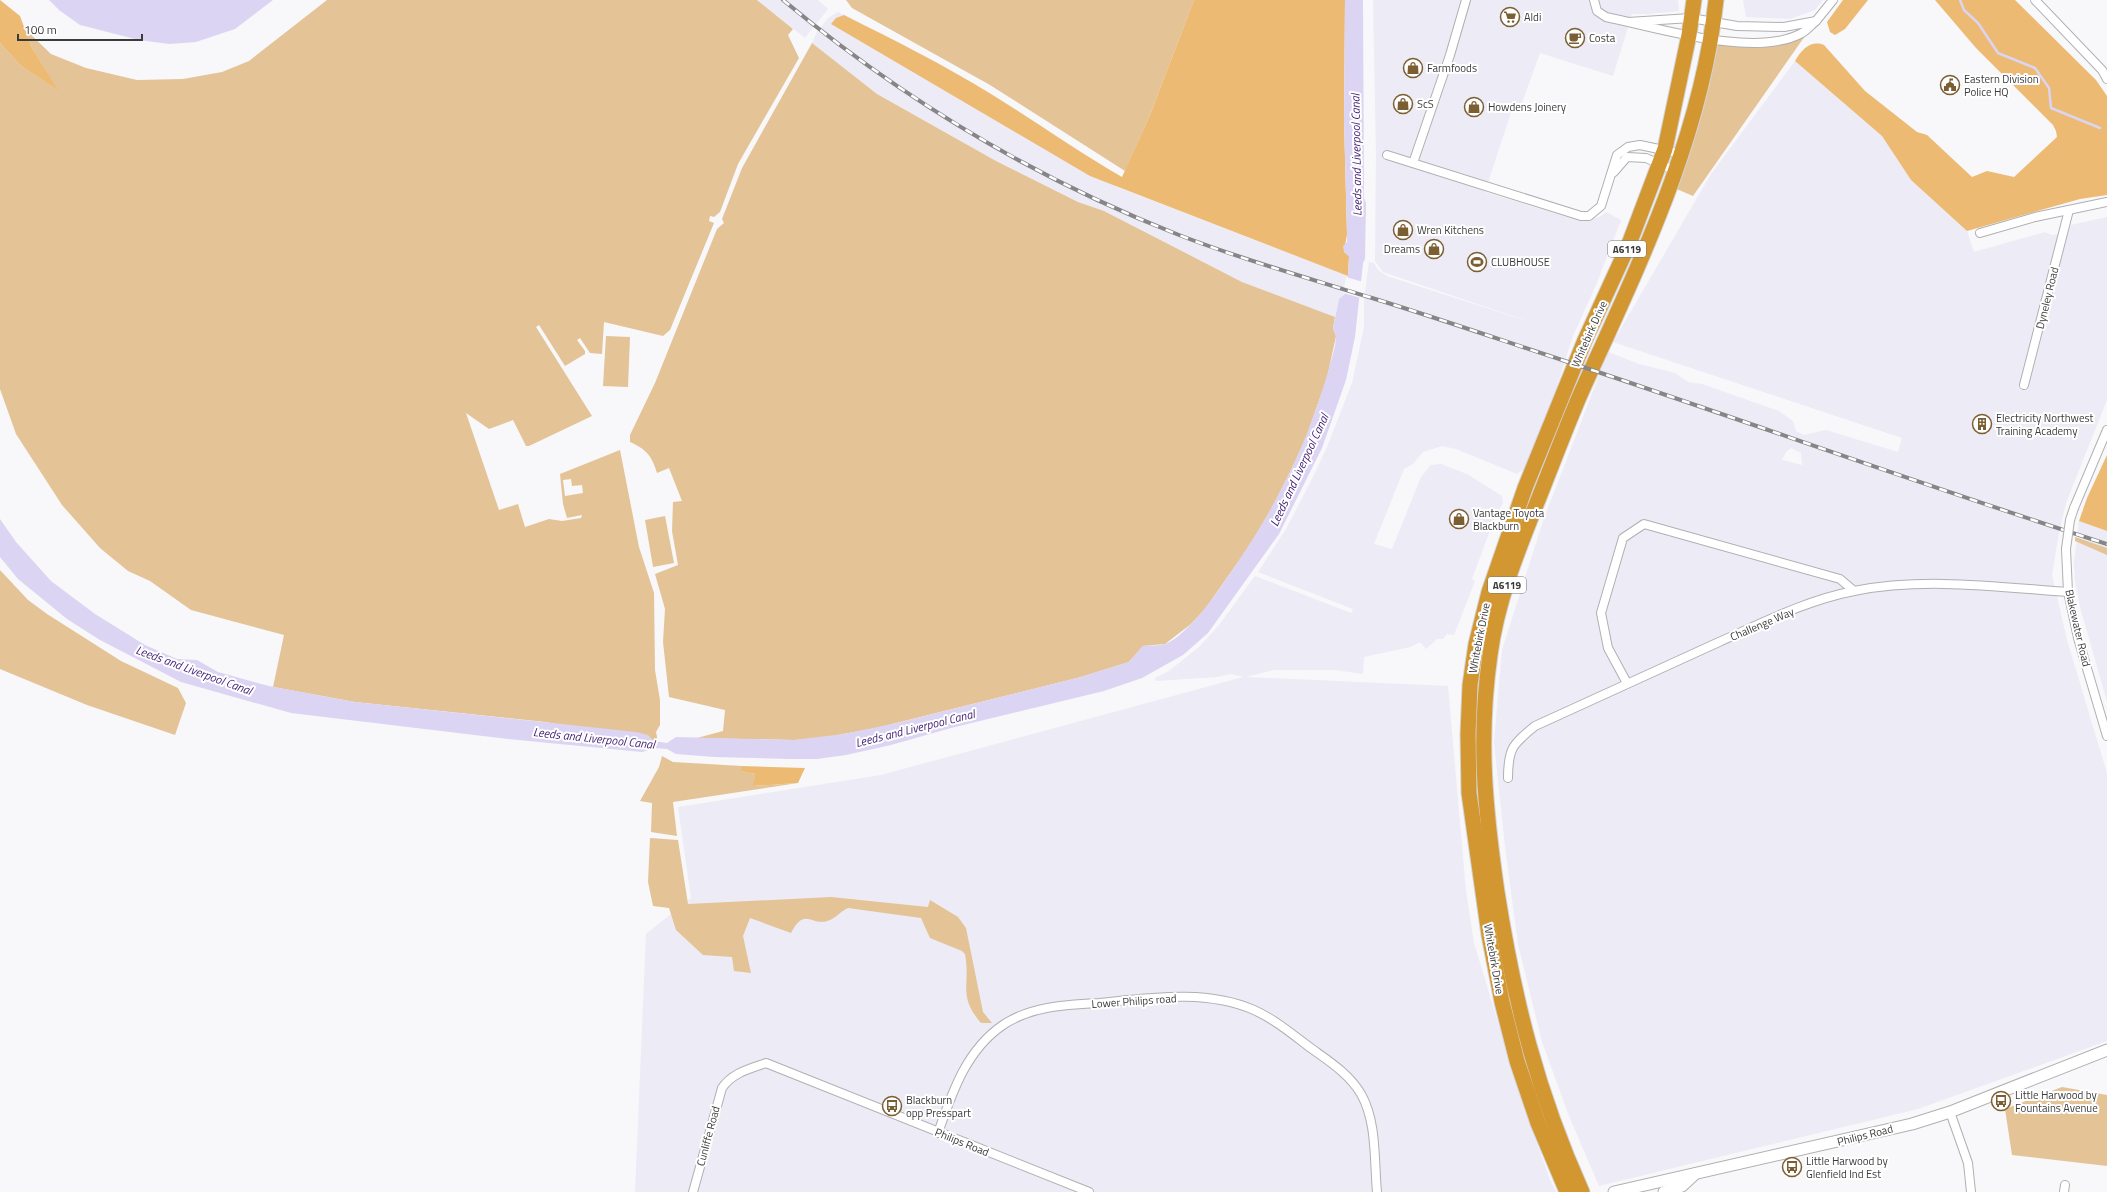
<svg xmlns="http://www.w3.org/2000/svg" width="2107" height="1192" font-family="'Titillium Web',sans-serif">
  <rect width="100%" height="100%" fill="#f8f7fa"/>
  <g fill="#edebf5" fill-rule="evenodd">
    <path d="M 757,0 L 818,0 L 828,9 L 805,38 Z"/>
    <path d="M 1373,0 L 1678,0 L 1679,11 L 1648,14 L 1632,14 L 1613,76 L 1540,53 L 1522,103 L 1514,103 L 1485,192 L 1582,221 L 1600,217 L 1606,212 L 1621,220 L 1596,285 L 1573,336 L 1557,386 L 1528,465 L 1524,469 L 1517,474 L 1456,449 L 1442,446 L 1423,452 L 1413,464 L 1404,469 L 1374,544 L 1392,549 L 1421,477 L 1431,465 L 1441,464 L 1467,474 L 1502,496 L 1503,503 L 1493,522 L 1472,579 L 1475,581 L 1454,635 L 1447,634 L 1443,639 L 1437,639 L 1426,649 L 1420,642 L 1410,647 L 1364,657 L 1363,674 L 1335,670 L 1274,670 L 1246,677 L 1448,686 L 1466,891 L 1474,943 L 1520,1095 L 1550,1180 L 1556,1192 L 635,1192 L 646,934 L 691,898 L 678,807 L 881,775 L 1243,677 L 1231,674 L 1217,677 L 1156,681 L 1155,678 L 1169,671 L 1200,646 L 1219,625 L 1255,576 L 1351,613 L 1353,609 L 1258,572 L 1286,529 L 1311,481 L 1327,447 L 1352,383 L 1364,327 L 1364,299 L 1369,262 L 1374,263 L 1378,270 L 1387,276 L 1533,323 L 1383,272 L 1375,261 L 1376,154 Z"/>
    <path d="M 1743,0 L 1823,0 L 1815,10 L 1790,19 L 1746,17 Z"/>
    <path d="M 838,12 L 907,47 L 1120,188 L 1348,276 L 1345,294 L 1339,299 L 1335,317 L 1242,282 L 1104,211 L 1078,202 L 996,161 L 877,94 L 812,43 L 817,32 L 828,18 Z"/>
    <path d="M 1795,61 L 1882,136 L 1911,180 L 1967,231 L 1974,252 L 2045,232 L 2052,235 L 2069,232 L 2071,225 L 2107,217 L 2107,400 L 2066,503 L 2059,533 L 2052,575 L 2067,640 L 2107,773 L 2107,1041 L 1918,1109 L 1599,1186 L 1569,1116 L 1542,1042 L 1518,944 L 1505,847 L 1494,742 L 1502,650 L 1543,521 L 1608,352 L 1639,364 L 1675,373 L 1688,382 L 1702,384 L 1779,411 L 1793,421 L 1796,431 L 1804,435 L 1826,430 L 1898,452 L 1902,438 L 1613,342 L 1711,174 ZM 1791,448 L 1801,453 L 1802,465 L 1782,460 L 1786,452 Z"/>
    <path d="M 2079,521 L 2107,531 L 2107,702 L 2080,607 L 2075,581 L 2074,562 Z"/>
  </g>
  <g fill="#e4c396" fill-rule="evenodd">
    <path d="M 327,0 L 757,0 L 793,29 L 788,35 L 799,58 L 738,164 L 720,212 L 714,217 L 710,216 L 709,221 L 714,223 L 670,330 L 663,336 L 604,322 L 602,354 L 590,353 L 580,338 L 577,340 L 585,351 L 585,354 L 565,366 L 539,325 L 536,327 L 592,416 L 529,446 L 526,446 L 513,420 L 489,429 L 466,413 L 499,510 L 518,504 L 525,527 L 549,519 L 562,521 L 581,518 L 582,515 L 567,518 L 563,504 L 560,474 L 620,450 L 639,547 L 654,593 L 655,670 L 660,700 L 660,725 L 656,732 L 658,742 L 545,722 L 355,702 L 273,687 L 284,635 L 191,610 L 150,581 L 128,571 L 100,548 L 62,505 L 16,434 L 0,389 L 0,43 L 21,66 L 57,89 L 31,46 L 24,28 L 51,54 L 86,68 L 137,80 L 183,79 L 222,72 L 249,61 ZM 571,479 L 572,486 L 582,485 L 583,493 L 565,496 L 563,480 Z"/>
    <path d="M 846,0 L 1194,0 L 1150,115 L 1125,171 L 990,85 L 852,8 Z"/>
    <path d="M 1812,26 L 1693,196 L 1672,187 L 1711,38 L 1775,41 Z"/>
    <path d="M 812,43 L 877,94 L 996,161 L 1078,202 L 1104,211 L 1242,282 L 1335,317 L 1333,328 L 1336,336 L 1327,378 L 1303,446 L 1273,506 L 1250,545 L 1205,609 L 1191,624 L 1165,644 L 1143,646 L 1129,662 L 1081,677 L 876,728 L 816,739 L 793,740 L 697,738 L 723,731 L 725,710 L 669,697 L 663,642 L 665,609 L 655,574 L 678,565 L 672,531 L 673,502 L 682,501 L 669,468 L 657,473 C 652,456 646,449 630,442 L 630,435 L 655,383 L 717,229 L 724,223 L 722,219 L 742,168 Z"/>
    <path d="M 606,336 L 630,337 L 628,387 L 603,386 Z"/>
    <path d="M 665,516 L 674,563 L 653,567 L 645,520 Z"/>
    <path d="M 2075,537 L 2107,548 L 2107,555 L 2075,541 Z"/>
    <path d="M 0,570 L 28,600 L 47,614 L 121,661 L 178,688 L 186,703 L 175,735 L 87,705 L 0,669 Z"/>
    <path d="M 662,756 L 673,762 L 742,766 L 742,771 L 755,774 L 754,786 L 798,783 L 673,802 L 677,836 L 651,832 L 652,803 L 640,801 L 659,767 Z"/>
    <path d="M 650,838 L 678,840 L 688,904 L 831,897 L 928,907 L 930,900 L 958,917 L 966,928 L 983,1012 L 992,1023 L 981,1023 C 957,995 971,985 965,954 L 962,951 L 930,938 L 921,918 L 848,908 C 841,911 837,917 830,920 C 812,928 805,905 791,933 L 750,918 L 743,936 L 751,973 L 734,971 L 732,957 L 703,955 L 676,930 L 669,908 L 653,906 L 648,882 Z"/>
    <path d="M 2062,1087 L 2107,1095 L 2107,1166 L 2012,1155 L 2005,1109 Z"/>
  </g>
  <g fill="#ecba73">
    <path d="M 0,0 L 20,16 L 31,46 L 58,90 L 21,66 L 0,43 Z"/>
    <path d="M 1194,0 L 1345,0 L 1344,121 L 1347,234 L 1344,252 L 1349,256 L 1348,276 L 1090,176 L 831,24 L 836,18 L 844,15 C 894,40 944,65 991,94 C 1035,121 1077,151 1122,177 L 1150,115 Z"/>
    <path d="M 1843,0 L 1868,0 L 1845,29 L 1835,35 L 1830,32 L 1827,22 Z"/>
    <path d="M 1935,0 L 2015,0 L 2096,80 L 2107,96 L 2107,195 L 2080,199 L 1967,231 L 1911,180 L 1882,136 L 1795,61 C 1802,49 1811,40 1824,45 L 1865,91 L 1917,132 L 1927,135 L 1972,177 L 1987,171 L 2014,177 L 2057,137 L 2056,131 L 2053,125 L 1976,48 Z"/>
    <path d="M 2107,455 L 2107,531 L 2079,521 L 2087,498 Z"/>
    <path d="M 742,766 L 805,768 L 798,783 L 753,786 L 755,774 L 741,771 Z"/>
  </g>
  <g fill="#dcd4f3">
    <path d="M 49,0 L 273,0 L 235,29 L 196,42 L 169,44 L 139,40 L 80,25 L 59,10 Z"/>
    <path d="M 1345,0 L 1363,0 L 1364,198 L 1366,203 L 1365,259 L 1363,263 L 1355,337 L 1346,380 L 1322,448 L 1279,534 L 1208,633 L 1183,655 L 1142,678 L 1104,691 L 951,728 L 891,745 L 846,755 L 817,759 L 790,759 L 714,757 L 676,754 L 667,749 L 655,748 L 642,752 L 508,739 L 291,713 L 181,682 L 100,640 L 67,619 L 18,579 L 0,557 L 0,519 L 16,542 L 51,581 L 95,614 L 145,645 L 177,659 L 197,660 L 218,672 L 269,686 L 355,702 L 636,732 L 648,735 L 654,741 L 667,743 L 676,737 L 793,740 L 844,734 L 897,723 L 1081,677 L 1129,662 L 1143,646 C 1150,645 1159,646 1165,644 C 1183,638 1209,604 1220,588 C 1276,509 1311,441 1335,346 L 1336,336 L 1333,328 L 1339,299 L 1345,294 L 1348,276 L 1349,256 L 1344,252 L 1343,246 L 1347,242 L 1347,234 L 1344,121 Z"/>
  </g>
  <path fill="#f8f7fa" d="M 1346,277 L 1363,282 L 1361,298 L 1343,293 Z"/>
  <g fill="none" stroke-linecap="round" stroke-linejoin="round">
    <path stroke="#dcd4f3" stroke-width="2.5" d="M 1960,0 L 1964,10 L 1978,23 L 1998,53 L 2035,68 L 2049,88 L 2051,108 L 2100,128"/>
    <defs>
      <g id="street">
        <path d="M 1594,0 L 1597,11 L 1606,17 C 1656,27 1755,59 1802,33 C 1807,30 1811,25 1816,21 L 1784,27 L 1737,26 L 1691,18 L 1628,22"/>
        <path d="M 2035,0 L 2102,70 L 2107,79"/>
        <path d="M 1816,21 L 1833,0"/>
        <path d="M 1387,155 L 1581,216 L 1589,216 L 1601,206 L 1617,155 L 1628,147 L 1640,145 L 1682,154"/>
        <path d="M 1413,163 L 1450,55 L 1466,0"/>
        <path d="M 1614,172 L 1627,157 L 1646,158 L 1676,171"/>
        <path d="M 1980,233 L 2035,217 L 2107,202"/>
        <path d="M 2024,385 L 2069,210"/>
        <path d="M 2074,508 L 2107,430"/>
        <path d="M 2066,549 L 2068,592 L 2078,638 L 2107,736"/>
        <path d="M 1627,683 L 1608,648 L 1601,613 L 1623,538 L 1644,524 L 1840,579 L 1854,591"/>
        <path d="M 1508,778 C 1508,748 1513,744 1535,726 C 1596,698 1657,670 1719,642 C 1762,623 1807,600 1854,591 C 1924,577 1998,587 2068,592"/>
        <path d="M 1950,1112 L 1968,1163 L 1971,1192"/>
        <path d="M 938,1133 C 952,1093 966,1050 1003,1025 C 1031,1006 1066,1005 1099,1003 C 1149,998 1206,989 1254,1010 C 1274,1019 1291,1033 1308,1046 C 1327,1060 1349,1073 1361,1094 C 1377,1122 1374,1160 1377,1192"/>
        <path d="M 693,1192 L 722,1088 C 732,1073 749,1069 766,1063 L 1089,1192"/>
        <path d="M 2064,1192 L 2065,1185"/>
      </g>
      <g id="secondary">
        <path d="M 1614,1192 L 1912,1124 L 1950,1112 L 2107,1050"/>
        <path d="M 1664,1192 L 1682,1186 L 1695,1174"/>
      </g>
      <g id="highway">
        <path d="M 1567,1192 L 1538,1123 L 1517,1061 L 1502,1002 L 1489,935 L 1469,793 L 1468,734 L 1470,685 L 1476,644 L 1489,592 L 1525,488 L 1585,340 L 1629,244 L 1665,149 L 1689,35 L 1694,0"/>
        <path d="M 1582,1192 C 1537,1092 1514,1000 1497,892 C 1485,810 1478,738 1490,655 C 1497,601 1518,550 1538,500 C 1552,465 1565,430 1580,395 C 1637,268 1701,141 1716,0"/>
      </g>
    </defs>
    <use href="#street" stroke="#b0b0b3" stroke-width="10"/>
    <use href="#secondary" stroke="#b0b0b3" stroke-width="13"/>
    <use href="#highway" stroke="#d4d4d4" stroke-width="17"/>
    <use href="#street" stroke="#fff" stroke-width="8"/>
    <use href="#secondary" stroke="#fff" stroke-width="11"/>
    <use href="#highway" stroke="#d39732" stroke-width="15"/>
    <defs>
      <path id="rail" d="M 783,0 C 901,98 1036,179 1179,235 C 1243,260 1308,278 1372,298 C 1437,318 1501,340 1565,361 C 1746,421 1925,486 2107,544"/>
    </defs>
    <use href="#rail" stroke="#868587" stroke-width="4"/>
    <use href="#rail" stroke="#fff" stroke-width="2.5" stroke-dasharray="8" stroke-linecap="butt"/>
    <defs>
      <path id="street-bridge" d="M 2066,549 L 2070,520 L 2074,508"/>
    </defs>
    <use href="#street-bridge" stroke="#b0b0b3" stroke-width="10" stroke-linecap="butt"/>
    <use href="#street-bridge" stroke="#fff" stroke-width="8"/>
  </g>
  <defs>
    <symbol id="supermarket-ring" viewBox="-11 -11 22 22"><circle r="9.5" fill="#fff" stroke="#7b5e31" stroke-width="1.5"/><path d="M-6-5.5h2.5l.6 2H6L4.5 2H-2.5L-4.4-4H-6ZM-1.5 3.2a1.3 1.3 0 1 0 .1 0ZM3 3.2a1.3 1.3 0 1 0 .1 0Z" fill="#7b5e31"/></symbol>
    <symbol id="cafe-ring" viewBox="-11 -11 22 22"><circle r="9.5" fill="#fff" stroke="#7b5e31" stroke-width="1.5"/><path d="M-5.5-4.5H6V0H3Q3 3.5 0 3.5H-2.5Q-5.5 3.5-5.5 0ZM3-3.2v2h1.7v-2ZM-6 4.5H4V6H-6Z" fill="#7b5e31"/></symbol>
    <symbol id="shop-ring" viewBox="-11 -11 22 22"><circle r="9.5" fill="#fff" stroke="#7b5e31" stroke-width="1.5"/><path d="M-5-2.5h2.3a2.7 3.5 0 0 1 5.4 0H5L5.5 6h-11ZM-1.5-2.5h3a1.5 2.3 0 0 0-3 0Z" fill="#7b5e31"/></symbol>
    <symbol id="civic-ring" viewBox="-11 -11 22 22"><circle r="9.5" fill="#fff" stroke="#7b5e31" stroke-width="1.5"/><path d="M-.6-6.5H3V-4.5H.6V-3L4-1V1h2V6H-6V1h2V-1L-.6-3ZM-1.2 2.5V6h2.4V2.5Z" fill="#7b5e31"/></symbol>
    <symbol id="stadium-ring" viewBox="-11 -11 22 22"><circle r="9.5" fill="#fff" stroke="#7b5e31" stroke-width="1.5"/><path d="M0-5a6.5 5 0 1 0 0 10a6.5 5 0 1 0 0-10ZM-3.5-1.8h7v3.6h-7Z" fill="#7b5e31"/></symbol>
    <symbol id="building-ring" viewBox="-11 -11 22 22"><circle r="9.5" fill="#fff" stroke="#7b5e31" stroke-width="1.5"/><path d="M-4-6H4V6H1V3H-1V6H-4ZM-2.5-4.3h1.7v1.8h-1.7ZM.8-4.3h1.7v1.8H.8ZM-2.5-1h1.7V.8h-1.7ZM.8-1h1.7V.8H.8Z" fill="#7b5e31"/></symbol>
    <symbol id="bus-ring" viewBox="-11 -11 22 22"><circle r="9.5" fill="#fff" stroke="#7b5e31" stroke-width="1.5"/><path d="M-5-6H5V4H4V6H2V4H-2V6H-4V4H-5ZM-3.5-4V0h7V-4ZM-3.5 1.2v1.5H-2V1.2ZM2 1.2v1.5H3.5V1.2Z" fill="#7b5e31"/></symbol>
  </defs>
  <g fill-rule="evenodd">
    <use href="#supermarket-ring" x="1499" y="6" width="22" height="22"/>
    <use href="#cafe-ring" x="1564" y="27" width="22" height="22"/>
    <use href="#shop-ring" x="1402" y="57" width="22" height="22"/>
    <use href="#civic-ring" x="1939" y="74" width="22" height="22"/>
    <use href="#shop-ring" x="1392" y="93" width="22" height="22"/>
    <use href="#shop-ring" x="1463" y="96" width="22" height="22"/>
    <use href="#shop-ring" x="1392" y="219" width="22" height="22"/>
    <use href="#shop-ring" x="1423" y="238" width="22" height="22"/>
    <use href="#stadium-ring" x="1466" y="251" width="22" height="22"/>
    <use href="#building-ring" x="1971" y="413" width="22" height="22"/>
    <use href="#shop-ring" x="1448" y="508" width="22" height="22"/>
    <use href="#bus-ring" x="1990" y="1090" width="22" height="22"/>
    <use href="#bus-ring" x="881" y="1095" width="22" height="22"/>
    <use href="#bus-ring" x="1781" y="1156" width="22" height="22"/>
  </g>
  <g text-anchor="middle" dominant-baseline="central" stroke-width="4" stroke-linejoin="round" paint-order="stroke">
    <g fill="#fff" stroke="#767676" stroke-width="1">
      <rect x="1608" y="241" width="38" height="16" rx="3"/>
      <rect x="1488" y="577" width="38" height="16" rx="3"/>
    </g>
    <g font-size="10" font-weight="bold" fill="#3b3b3c">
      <text x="1627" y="249">A6119</text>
      <text x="1507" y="585">A6119</text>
    </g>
    <g font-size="11" fill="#3b3b3c" stroke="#fff" text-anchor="start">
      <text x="1524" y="17">Aldi</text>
      <text x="1589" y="38">Costa</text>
      <text x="1427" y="68">Farmfoods</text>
      <text x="1964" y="79">Eastern Division<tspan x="1964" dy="13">Police HQ</tspan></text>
      <text x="1417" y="104">ScS</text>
      <text x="1488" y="107">Howdens Joinery</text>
      <text x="1417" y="230">Wren Kitchens</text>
      <text x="1420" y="249" text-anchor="end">Dreams</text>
      <text x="1491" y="262">CLUBHOUSE</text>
      <text x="1996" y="418">Electricity Northwest<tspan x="1996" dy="13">Training Academy</tspan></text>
      <text x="1473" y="513">Vantage Toyota<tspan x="1473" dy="13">Blackburn</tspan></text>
      <text x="2015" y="1095">Little Harwood by<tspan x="2015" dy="13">Fountains Avenue</tspan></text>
      <text x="906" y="1100">Blackburn<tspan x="906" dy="13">opp Presspart</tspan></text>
      <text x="1806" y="1161">Little Harwood by<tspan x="1806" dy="13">Glenfield Ind Est</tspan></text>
    </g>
    <g font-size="11" fill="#3b3b3c" stroke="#fff">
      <text transform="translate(2047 298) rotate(-76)">Dyneley Road</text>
      <text transform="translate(1589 334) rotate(-66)">Whitebirk Drive</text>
      <text transform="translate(1762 624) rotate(-23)">Challenge Way</text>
      <text transform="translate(2078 628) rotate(77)">Blakewater Road</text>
      <text transform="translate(1479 638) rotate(-79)">Whitebirk Drive</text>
      <text transform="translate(1494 959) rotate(80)">Whitebirk Drive</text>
      <text transform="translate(1134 1001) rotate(-4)">Lower Philips road</text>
      <text transform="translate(1865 1135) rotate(-14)">Philips Road</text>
      <text transform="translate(708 1136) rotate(-75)">Cunliffe Road</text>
      <text transform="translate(962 1142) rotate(22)">Philips Road</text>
    </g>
    <g font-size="12" font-style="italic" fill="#411f73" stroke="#fff">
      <text transform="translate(1356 155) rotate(-91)">Leeds and Liverpool Canal</text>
      <text transform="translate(1299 470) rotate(-65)">Leeds and Liverpool Canal</text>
      <text transform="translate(194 670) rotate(20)">Leeds and Liverpool Canal</text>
      <text transform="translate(915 728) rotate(-14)">Leeds and Liverpool Canal</text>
      <text transform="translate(594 738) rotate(6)">Leeds and Liverpool Canal</text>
    </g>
  </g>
  <path d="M18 34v6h124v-6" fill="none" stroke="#3b3b3c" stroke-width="2"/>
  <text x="24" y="34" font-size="12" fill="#3b3b3c" stroke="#ffffff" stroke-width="3" paint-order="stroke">100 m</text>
</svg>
